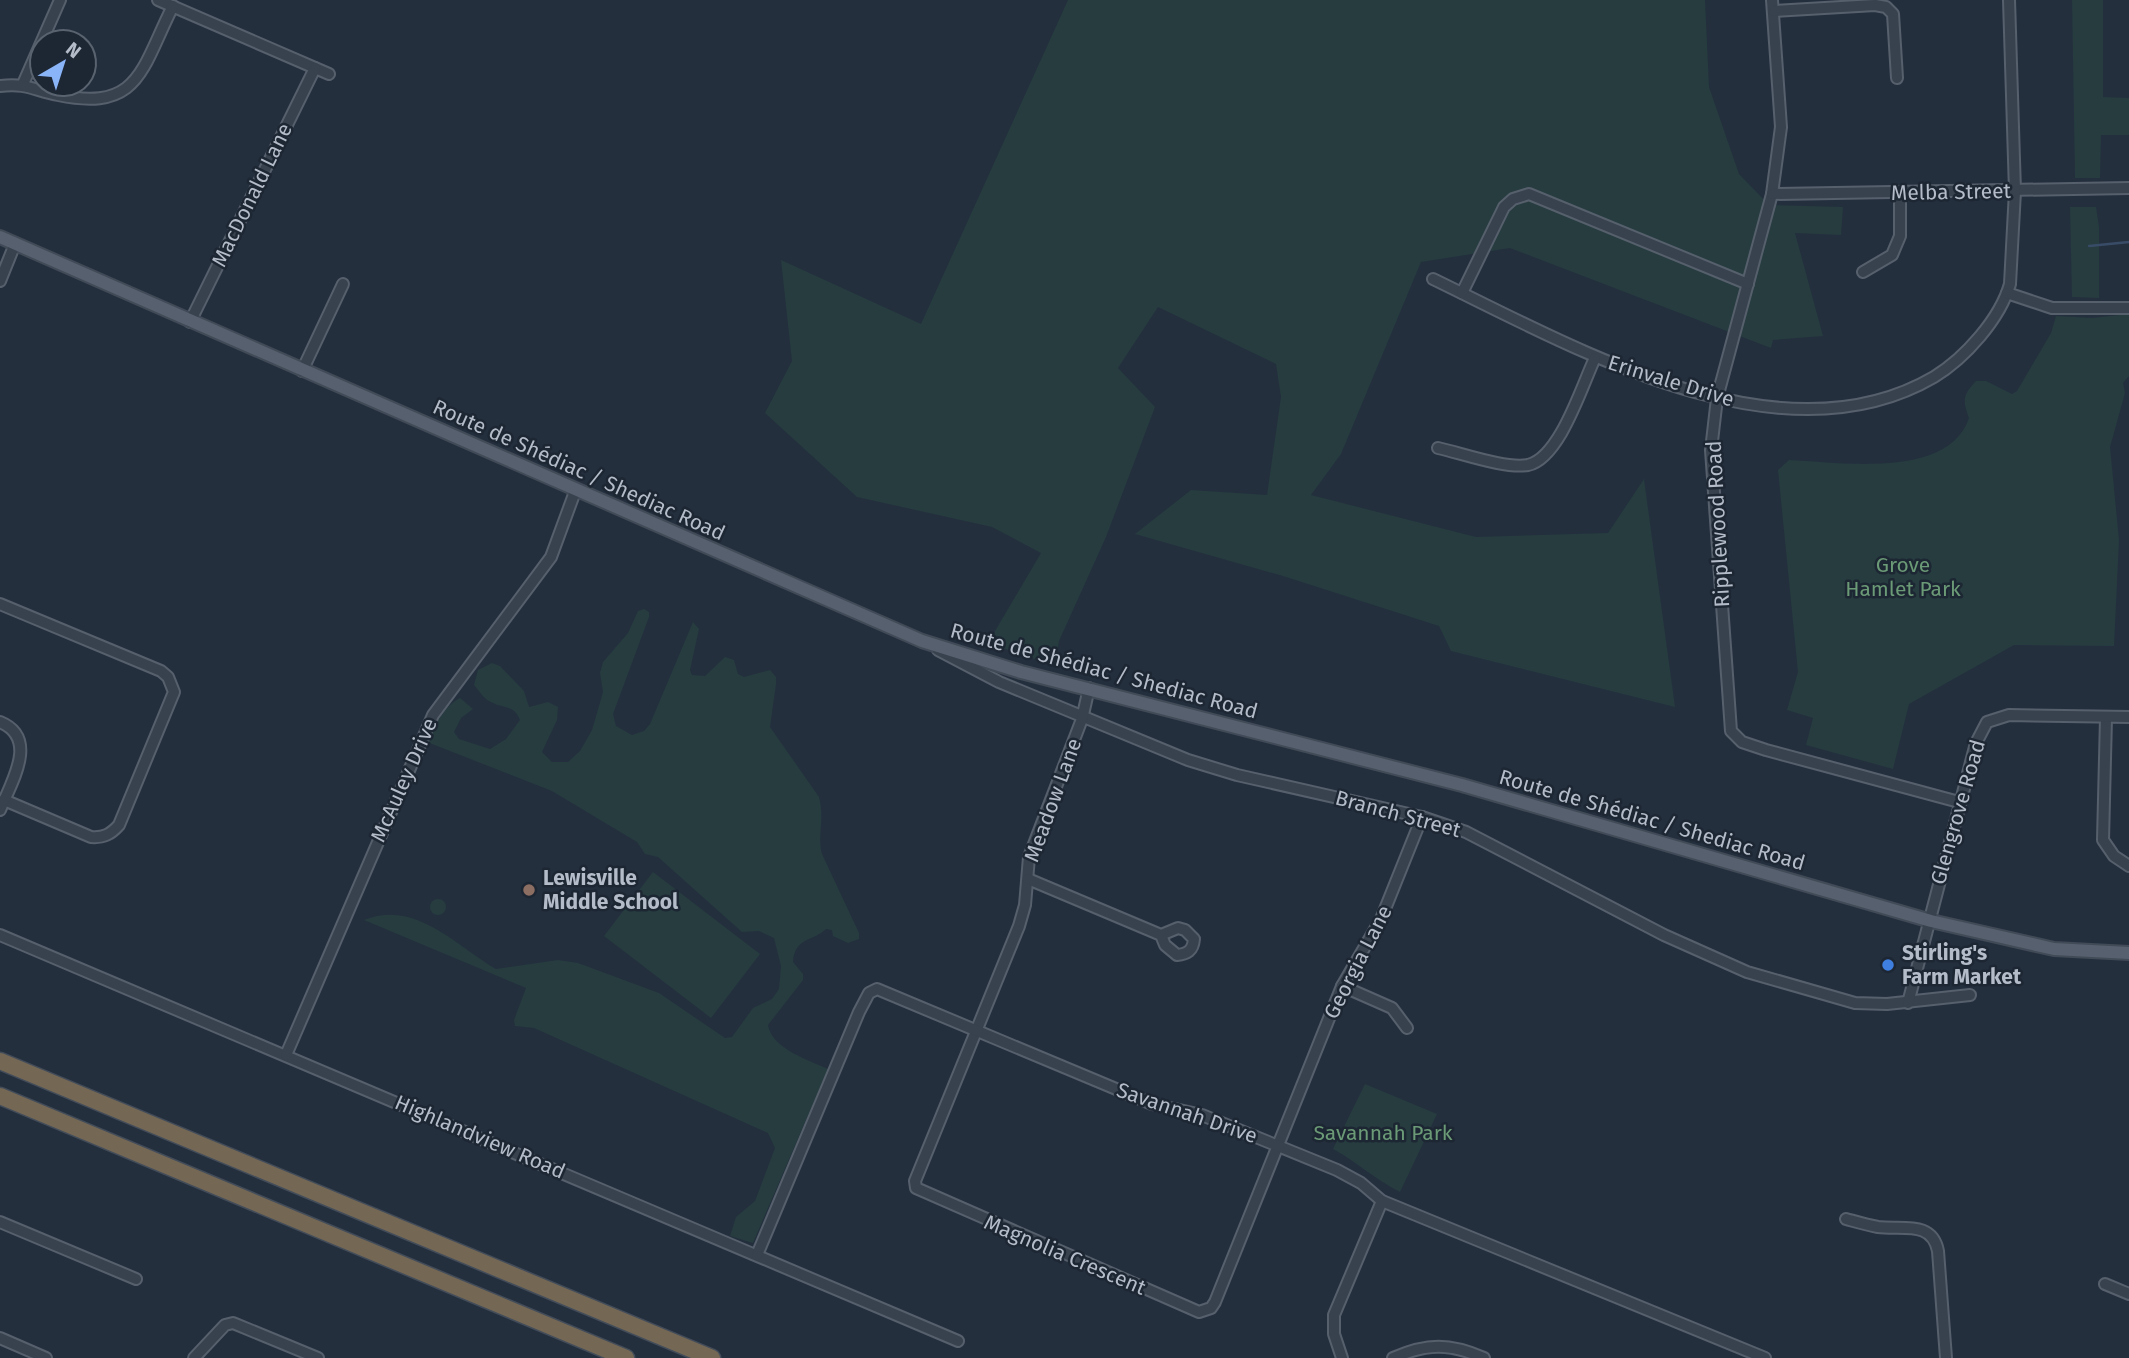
<svg xmlns="http://www.w3.org/2000/svg" width="2129" height="1358" font-family="'Fira Sans',sans-serif">
  <rect width="100%" height="100%" fill="#242f3e"/>
  <g fill="#263c3f">
    <path d="M 1068,0 L 1705,0 L 1709,87 L 1739,174 L 1769,205 L 1843,207 L 1841,235 L 1795,233 L 1823,336 L 1773,340 L 1771,348 L 1510,248 L 1421,262 L 1341,454 L 1311,495 L 1476,537 L 1608,533 L 1644,479 L 1675,707 L 1451,651 L 1439,626 L 1283,576 L 1135,534 L 1191,490 L 1267,495 L 1281,397 L 1276,364 L 1158,307 L 1118,368 L 1155,407 L 1106,537 L 1059,641 L 1055,666 L 988,643 L 1041,553 L 992,527 L 857,497 L 765,413 L 792,361 L 781,260 L 921,324 Z"/>
    <path d="M 2072,0 L 2103,0 L 2103,97 L 2129,98 L 2129,135 L 2101,135 L 2100,178 L 2075,178 Z"/>
    <path d="M 2070,207 L 2096,207 L 2099,227 L 2099,298 L 2072,297 Z"/>
    <path d="M 2129,314 L 2129,376 L 2123,383 L 2125,393 L 2110,447 L 2119,540 L 2114,646 L 2014,645 L 1909,704 L 1893,769 L 1806,745 L 1813,718 L 1787,710 L 1798,672 L 1778,470 L 1789,460 C 1838,462 1948,480 1969,418 C 1962,400 1963,395 1976,381 L 1986,381 L 2012,394 L 2017,391 L 2051,333 L 2056,316 L 2092,318 Z"/>
    <path d="M 644,609 L 649,612 L 649,617 L 613,714 L 616,726 L 632,735 L 644,731 L 650,724 L 693,622 L 699,629 L 690,670 L 692,675 L 705,676 L 725,657 L 734,660 L 738,674 L 744,677 L 770,670 L 776,677 L 776,684 L 770,727 L 819,797 C 825,819 817,835 822,854 L 859,933 L 859,939 L 848,943 L 833,936 L 832,930 L 826,929 C 812,942 795,937 793,962 L 803,974 L 803,980 L 768,1025 C 772,1049 809,1060 828,1069 L 753,1243 L 730,1236 L 736,1217 L 755,1201 L 775,1148 L 768,1133 L 534,1028 L 515,1026 L 514,1020 L 526,988 L 364,920 C 415,899 455,945 496,969 L 558,960 L 578,963 L 659,993 L 725,1038 L 732,1037 L 753,1008 L 772,999 L 779,989 L 781,966 L 774,938 L 759,931 L 742,932 L 658,857 L 645,854 L 637,842 L 552,791 L 427,742 C 433,728 445,705 460,698 L 473,709 L 461,718 L 454,732 L 459,739 L 490,749 L 506,739 L 520,720 C 514,704 503,709 491,702 C 484,699 479,691 474,685 L 478,670 L 492,663 L 500,666 L 524,691 L 529,707 L 548,702 L 558,707 L 557,720 L 542,752 L 552,762 L 568,762 L 580,751 L 592,730 L 603,692 L 600,673 L 603,662 L 628,633 L 638,611 Z"/>
    <path d="M 653,872 L 760,954 L 711,1018 L 604,936 Z"/>
    <circle cx="438" cy="907" r="8"/>
    <path d="M 1365,1084 L 1437,1114 L 1400,1192 C 1376,1180 1357,1162 1333,1149 Z"/>
  </g>
  <g fill="none" stroke-linecap="round" stroke-linejoin="round">
    <path stroke="#394c67" stroke-width="2.5" d="M 2089,246 L 2129,242"/>
    <defs>
      <g id="minor">
        <path d="M 158,0 L 329,74"/>
        <path d="M 1772,0 L 1781,127 L 1772,194 L 1717,398 L 1711,450 L 1731,731 L 1742,742 L 1766,750 L 1959,802"/>
        <path d="M 1774,11 L 1875,5 L 1886,7 L 1893,14 L 1897,78"/>
        <path d="M 23,84 L 60,0"/>
        <path d="M 0,86 C 27,83 33,90 58,95 C 140,112 141,69 173,6"/>
        <path d="M 1772,194 L 2129,188"/>
        <path d="M 1863,272 L 1892,255 L 1900,236 L 1900,194"/>
        <path d="M 1433,279 C 1574,347 1780,467 1934,377 C 1965,358 2000,319 2010,284 L 2015,191 L 2009,0"/>
        <path d="M 0,281 L 15,244"/>
        <path d="M 1462,293 L 1504,207 L 1513,199 L 1529,194 L 1748,284"/>
        <path d="M 2007,293 L 2052,308 L 2129,308"/>
        <path d="M 190,322 L 315,68"/>
        <path d="M 302,371 L 343,284"/>
        <path d="M 1438,448 C 1461,453 1505,469 1528,465 C 1560,458 1582,385 1595,358"/>
        <path d="M 0,604 L 161,671 L 168,677 L 174,692 L 119,825 C 111,834 104,838 91,837 L 4,800"/>
        <path d="M 938,650 L 999,682 L 1188,760 L 1237,775 L 1422,817 L 1466,832 L 1664,935 L 1747,972 L 1855,1003 L 1887,1004 L 1970,995"/>
        <path d="M 1089,688 L 1082,719 L 1029,857 L 1025,905 L 1019,926 L 915,1181 L 916,1188 L 1199,1312 L 1211,1308 L 1215,1302 L 1342,986 L 1381,919 L 1422,817"/>
        <path d="M 2106,718 L 2103,840 L 2114,856 L 2129,866"/>
        <path d="M 0,722 C 39,738 12,781 0,810"/>
        <path d="M 1028,879 L 1161,935 L 1165,945 L 1177,955 C 1187,954 1193,951 1194,939 L 1185,930 L 1178,928 L 1161,935"/>
        <path d="M 0,935 L 958,1341"/>
        <path d="M 1342,986 L 1392,1008 L 1407,1028"/>
        <path d="M 1908,1003 L 1976,743 L 1987,722 L 2009,715 L 2129,717"/>
        <path d="M 286,1055 L 433,715 L 551,557 L 576,489"/>
        <path d="M 1846,1219 C 1857,1222 1867,1225 1878,1227 C 1902,1230 1932,1220 1938,1251 L 1946,1358"/>
        <path d="M 0,1222 L 136,1279"/>
        <path d="M 757,1255 L 859,1012 L 869,993 L 877,989 L 1152,1104 L 1202,1115 L 1337,1170 L 1361,1183 L 1382,1201 L 1765,1358"/>
        <path d="M 2105,1284 L 2129,1294"/>
        <path d="M 0,1338 L 46,1358"/>
        <path d="M 194,1358 L 225,1325 L 233,1323 L 318,1358"/>
        <path d="M 1342,1358 L 1334,1334 L 1334,1315 L 1382,1201"/>
        <path d="M 1393,1358 C 1427,1343 1450,1343 1484,1358"/>
      </g>
      <path id="major" d="M 0,237 L 922,641 L 1021,672 L 1462,785 L 1931,921 L 2054,949 L 2129,953"/>
      <g id="highway">
        <path d="M 0,1061 L 712,1358"/>
        <path d="M 0,1096 L 626,1358"/>
      </g>
    </defs>
    <use href="#minor" stroke="#565f6c" stroke-width="14"/>
    <use href="#major" stroke="#414a57" stroke-width="16"/>
    <use href="#highway" stroke="#434c59" stroke-width="19"/>
    <use href="#minor" stroke="#38414e" stroke-width="10"/>
    <use href="#major" stroke="#56606e" stroke-width="12"/>
    <use href="#highway" stroke="#746855" stroke-width="16"/>
  </g>
  <circle fill="#8d6e63" stroke="#1d2633" stroke-width="2.5" cx="529" cy="890" r="7"/>
  <circle fill="#3f7fe0" stroke="#1d2633" stroke-width="2.5" cx="1888" cy="965" r="7"/>
  <g text-anchor="middle" dominant-baseline="central" stroke-width="5" stroke-linejoin="round" paint-order="stroke">
    <g font-size="21" fill="#b4bcc9" stroke="#1d2633">
      <text transform="translate(1951 192) rotate(-1)">Melba Street</text>
      <text transform="translate(252 195) rotate(-64)">MacDonald Lane</text>
      <text transform="translate(1671 381) rotate(17)">Erinvale Drive</text>
      <text transform="translate(579 470) rotate(24)">Route de Shédiac / Shediac Road</text>
      <text transform="translate(1718 524) rotate(-93)">Ripplewood Road</text>
      <text transform="translate(1104 671) rotate(15)">Route de Shédiac / Shediac Road</text>
      <text transform="translate(404 780) rotate(-66)">McAuley Drive</text>
      <text transform="translate(1053 800) rotate(-70)">Meadow Lane</text>
      <text transform="translate(1958 812) rotate(-74)">Glengrove Road</text>
      <text transform="translate(1398 814) rotate(15)">Branch Street</text>
      <text transform="translate(1652 820) rotate(16)">Route de Shédiac / Shediac Road</text>
      <text transform="translate(1358 962) rotate(-63)">Georgia Lane</text>
      <text transform="translate(1187 1113) rotate(19)">Savannah Drive</text>
      <text transform="translate(480 1137) rotate(23)">Highlandview Road</text>
      <text transform="translate(1065 1255) rotate(23)">Magnolia Crescent</text>
    </g>
    <g font-size="21" fill="#6b9a76" stroke="#1d2633">
      <text x="1903" y="565">Grove<tspan x="1903" dy="24">Hamlet Park</tspan></text>
      <text x="1383" y="1133">Savannah Park</text>
    </g>
    <g font-size="21" font-weight="bold" fill="#b4bcc9" stroke="#1d2633" text-anchor="start">
      <text x="543" y="878">Lewisville<tspan x="543" dy="24">Middle School</tspan></text>
      <text x="1902" y="953">Stirling's<tspan x="1902" dy="24">Farm Market</tspan></text>
    </g>
  </g>
  <g transform="translate(63 63) rotate(39)"><circle r="33" fill="#1d2633" stroke="#59626f" stroke-width="2"/>
  <path d="M0-5L12 26L0 18L-12 26Z" fill="#8ab4f8"/>
  <text y="-10" font-size="19" font-weight="bold" text-anchor="middle" fill="#b4bcc9">N</text>
  </g>
</svg>
